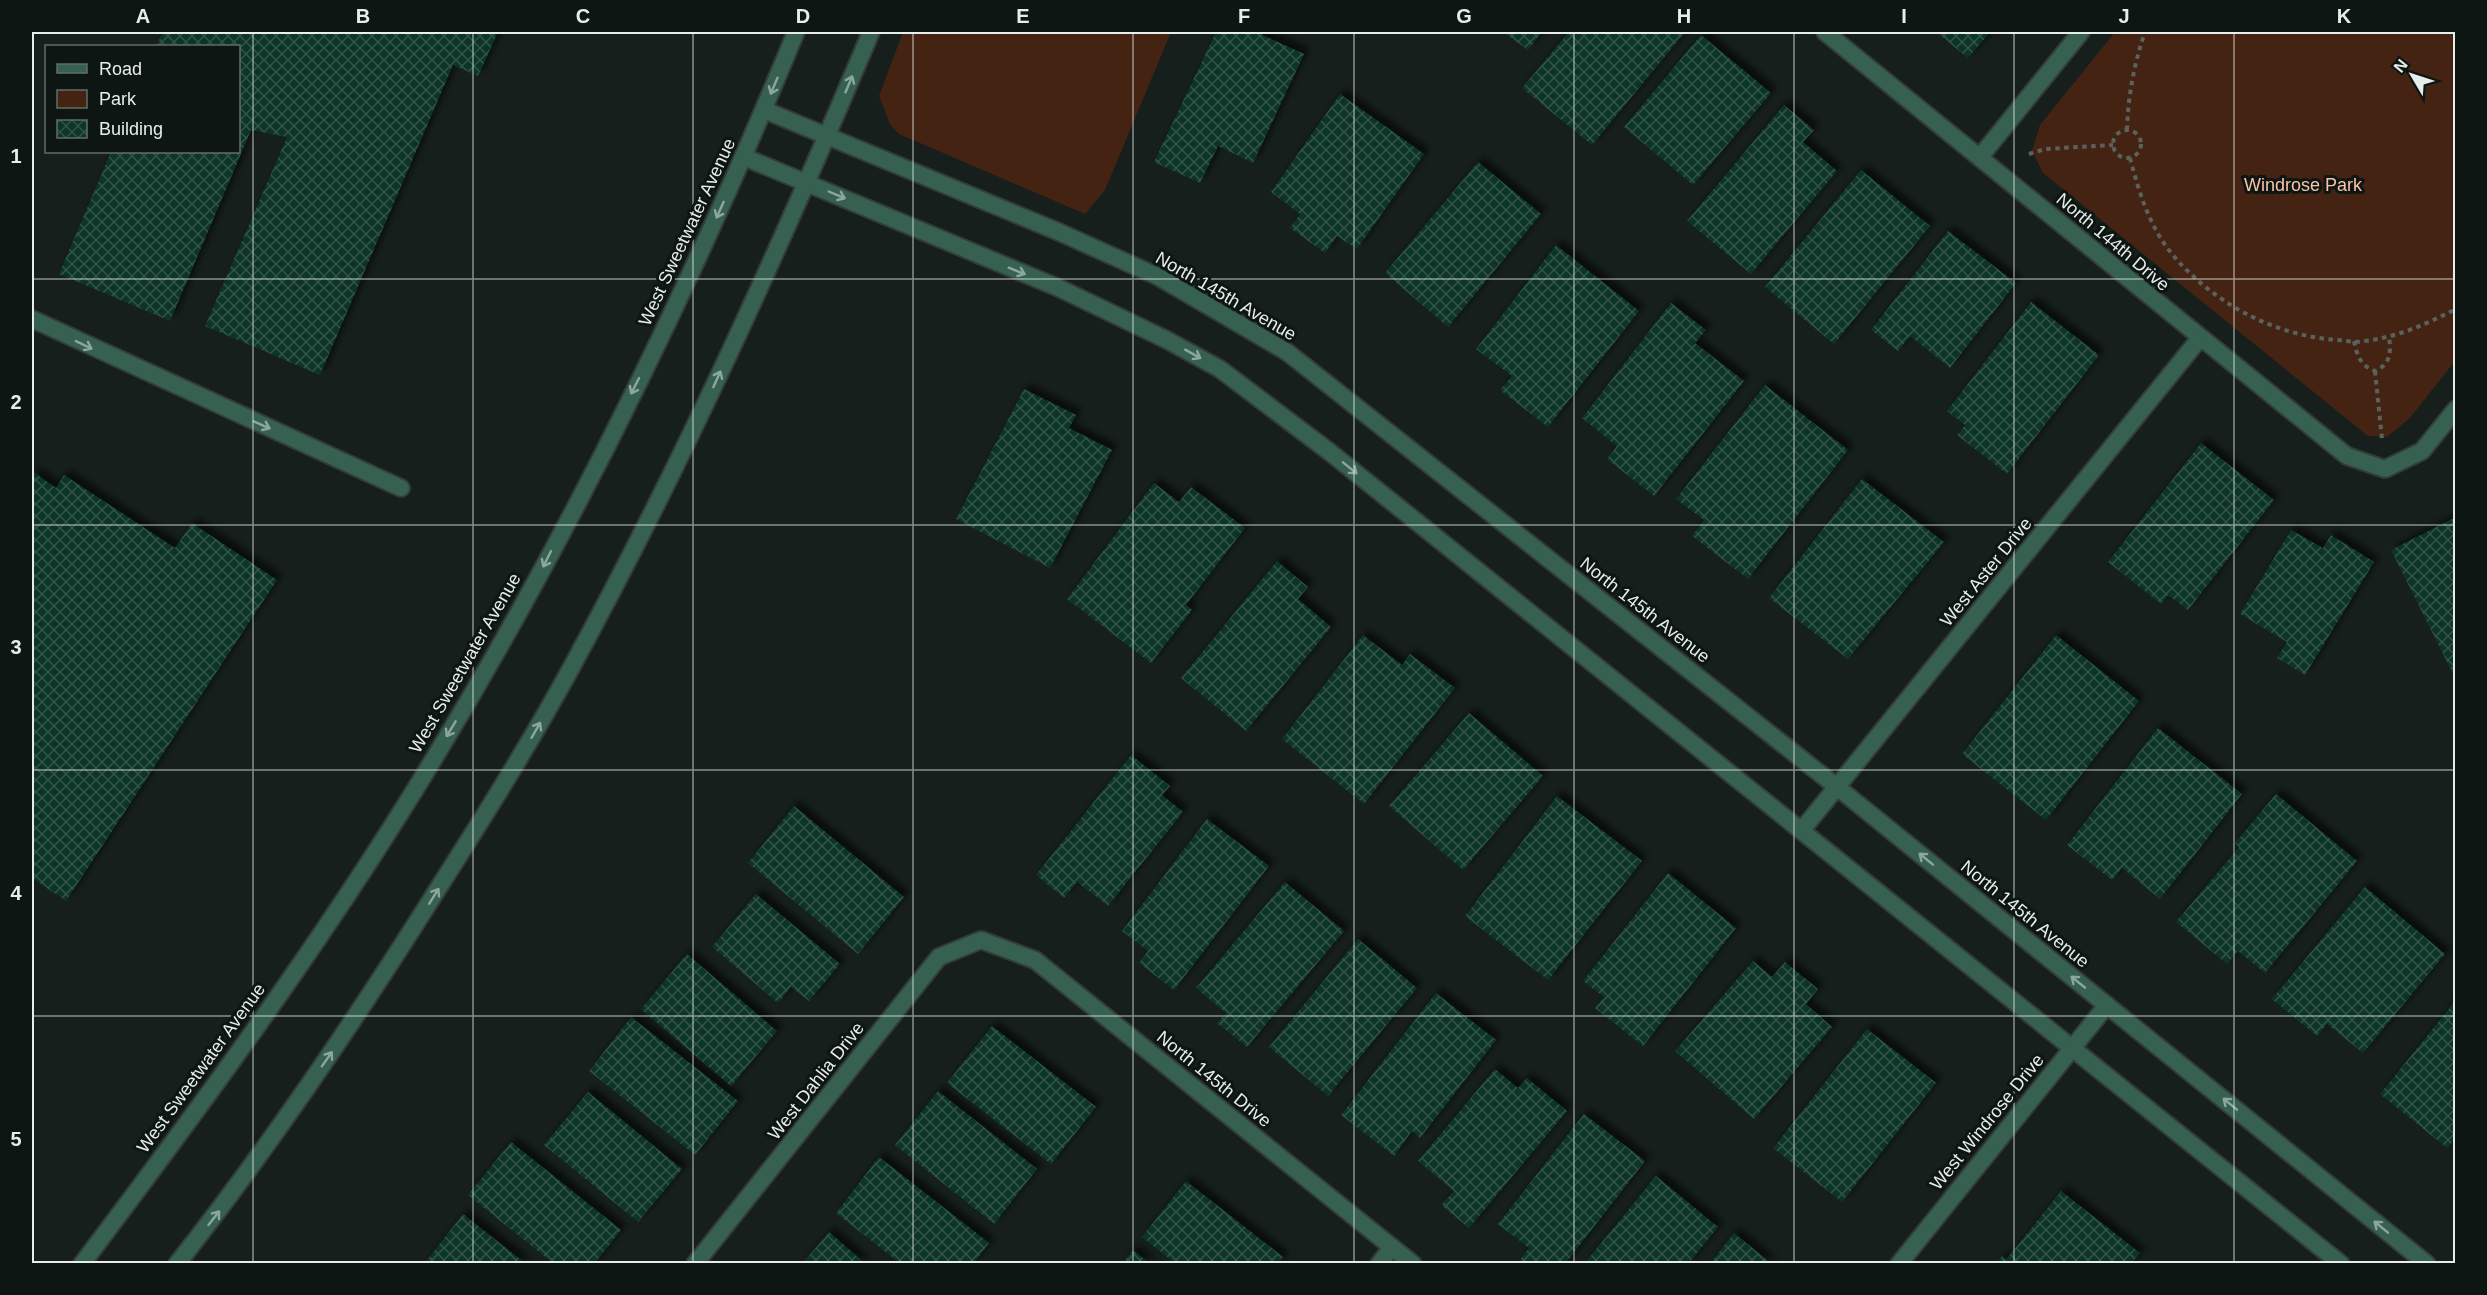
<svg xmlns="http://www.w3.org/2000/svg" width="2487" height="1295" font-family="Arial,sans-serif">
  <defs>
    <pattern id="building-cross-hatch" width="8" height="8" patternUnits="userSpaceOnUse" patternTransform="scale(1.5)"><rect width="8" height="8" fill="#0d3528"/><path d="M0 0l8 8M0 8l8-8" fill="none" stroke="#305347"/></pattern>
    <filter id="shadow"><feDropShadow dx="5.5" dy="-5.5" stdDeviation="3" flood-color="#0009"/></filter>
  </defs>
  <rect width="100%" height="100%" fill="#161f1b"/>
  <g fill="#452312">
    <path d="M 903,32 L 1171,32 L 1105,190 L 1085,214 L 899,134 L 890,124 L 879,96 Z"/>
    <path d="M 2115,32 L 2455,32 L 2455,361 L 2409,419 L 2387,437 L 2368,436 L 2043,173 L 2032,151 L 2040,125 Z"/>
  </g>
  <g fill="url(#building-cross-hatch)" filter="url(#shadow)">
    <path d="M 163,32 L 498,32 L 478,76 L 453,65 L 320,375 L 205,326 L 287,137 L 251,130 L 170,321 L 59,274 L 111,152 L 238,152 L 238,46 L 156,46 Z"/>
    <path d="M 1216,32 L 1256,32 L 1304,54 L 1253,163 L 1218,146 L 1200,183 L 1154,162 Z"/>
    <path d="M 1503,32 L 1542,32 L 1528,50 Z"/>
    <path d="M 1569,32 L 1685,32 L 1592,145 L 1522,88 Z"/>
    <path d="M 1936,32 L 1990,32 L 1968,58 Z"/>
    <path d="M 1701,35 L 1771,93 L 1693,185 L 1624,127 Z"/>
    <path d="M 1340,94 L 1424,154 L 1357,249 L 1337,236 L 1325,253 L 1290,228 L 1300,214 L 1271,192 Z"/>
    <path d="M 1784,105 L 1814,130 L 1803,142 L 1837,171 L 1751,274 L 1687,221 Z"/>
    <path d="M 1478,162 L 1541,214 L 1448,327 L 1385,273 Z"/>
    <path d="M 1861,170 L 1930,226 L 1834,344 L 1765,287 Z"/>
    <path d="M 1948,231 L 2016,283 L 1950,368 L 1910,336 L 1898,351 L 1871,330 Z"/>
    <path d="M 1556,245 L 1639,311 L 1548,427 L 1500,390 L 1512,376 L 1476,349 Z"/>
    <path d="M 2031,302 L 2099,355 L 2007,474 L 1957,435 L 1965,425 L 1947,411 Z"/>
    <path d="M 1671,303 L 1706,330 L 1695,343 L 1744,381 L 1654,496 L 1607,459 L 1617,446 L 1582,418 Z"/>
    <path d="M 1765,385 L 1848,450 L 1748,579 L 1692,536 L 1704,520 L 1676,499 Z"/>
    <path d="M 1024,389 L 1076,415 L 1069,428 L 1112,450 L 1050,568 L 956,519 Z"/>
    <path d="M 2201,443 L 2274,500 L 2188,610 L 2168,595 L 2161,604 L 2108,562 Z"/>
    <path d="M 32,471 L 56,488 L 64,475 L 175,548 L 192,523 L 277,580 L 66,901 L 32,878 Z"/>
    <path d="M 1862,479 L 1944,542 L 1848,659 L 1769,598 Z"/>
    <path d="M 1154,483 L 1179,502 L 1191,487 L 1245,528 L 1186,605 L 1192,610 L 1151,663 L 1067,599 Z"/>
    <path d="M 2456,517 L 2456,680 L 2391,550 Z"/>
    <path d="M 2291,530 L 2323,548 L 2331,535 L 2374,562 L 2305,675 L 2277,658 L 2287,642 L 2240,614 Z"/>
    <path d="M 1277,561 L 1308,587 L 1298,599 L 1331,627 L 1246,731 L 1181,678 Z"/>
    <path d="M 1363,635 L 1402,665 L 1410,654 L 1455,688 L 1364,804 L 1282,739 Z"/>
    <path d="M 2056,635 L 2139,701 L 2046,820 L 1962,754 Z"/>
    <path d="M 1469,713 L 1543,776 L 1463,870 L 1389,806 Z"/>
    <path d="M 2158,728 L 2242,794 L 2160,899 L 2122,868 L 2112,880 L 2067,845 Z"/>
    <path d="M 1131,755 L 1170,786 L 1162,795 L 1183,812 L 1108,906 L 1077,882 L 1064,898 L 1036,875 Z"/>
    <path d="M 2276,794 L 2357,861 L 2265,973 L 2238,951 L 2227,964 L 2176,922 L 2239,847 L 2235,843 Z"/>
    <path d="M 1557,796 L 1642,861 L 1548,980 L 1465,916 Z"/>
    <path d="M 794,806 L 904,897 L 858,954 L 748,863 Z"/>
    <path d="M 1207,819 L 1269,866 L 1174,990 L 1139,963 L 1148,951 L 1122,931 Z"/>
    <path d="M 1668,873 L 1736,928 L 1643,1046 L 1595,1008 L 1604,997 L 1583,981 Z"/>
    <path d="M 1285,882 L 1344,931 L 1247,1047 L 1217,1023 L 1226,1013 L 1196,988 Z"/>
    <path d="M 2365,887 L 2445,954 L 2363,1053 L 2327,1024 L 2317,1036 L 2272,999 Z"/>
    <path d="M 756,894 L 840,964 L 809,1001 L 791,987 L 778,1003 L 712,947 Z"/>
    <path d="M 1358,939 L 1417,988 L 1328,1096 L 1269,1047 Z"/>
    <path d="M 687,954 L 777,1031 L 731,1086 L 641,1009 Z"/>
    <path d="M 1753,961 L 1772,977 L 1785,962 L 1818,989 L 1806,1004 L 1832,1027 L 1754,1119 L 1675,1051 Z"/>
    <path d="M 1436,993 L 1496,1040 L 1420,1138 L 1412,1131 L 1394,1156 L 1341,1115 Z"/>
    <path d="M 2456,1000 L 2456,1138 L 2447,1148 L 2380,1094 Z"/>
    <path d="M 631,1017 L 738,1101 L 695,1155 L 589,1071 Z"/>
    <path d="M 992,1026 L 1096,1107 L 1051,1164 L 947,1083 Z"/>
    <path d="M 1867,1029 L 1936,1083 L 1842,1202 L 1773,1148 Z"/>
    <path d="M 1495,1069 L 1518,1088 L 1527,1078 L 1567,1111 L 1469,1228 L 1441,1205 L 1454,1191 L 1418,1161 Z"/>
    <path d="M 938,1091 L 1037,1169 L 994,1224 L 895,1145 Z"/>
    <path d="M 588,1092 L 682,1169 L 638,1222 L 544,1145 Z"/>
    <path d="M 1584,1114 L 1645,1161 L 1565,1264 L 1525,1264 L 1520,1260 L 1529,1248 L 1498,1224 Z"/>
    <path d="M 511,1142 L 621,1230 L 594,1264 L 554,1264 L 468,1195 Z"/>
    <path d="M 879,1157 L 989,1243 L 973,1264 L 901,1264 L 836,1213 Z"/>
    <path d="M 1656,1176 L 1718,1227 L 1688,1264 L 1584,1264 Z"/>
    <path d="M 1186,1181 L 1283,1257 L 1278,1264 L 1176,1264 L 1142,1237 Z"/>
    <path d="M 2061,1191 L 2140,1253 L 2131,1264 L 1996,1264 L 2002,1256 L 2006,1260 Z"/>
    <path d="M 463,1214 L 526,1264 L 424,1264 Z"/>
    <path d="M 829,1232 L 866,1264 L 802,1264 Z"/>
    <path d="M 1734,1233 L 1772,1264 L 1710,1264 Z"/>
    <path d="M 1133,1250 L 1150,1264 L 1122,1264 Z"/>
  </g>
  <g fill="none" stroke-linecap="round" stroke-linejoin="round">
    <defs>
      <path id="service" d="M 32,319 L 401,488"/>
      <g id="minor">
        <path d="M 1825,32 L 2347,456 L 2385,469 L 2422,451 L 2456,409"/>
        <path d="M 764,110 L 1059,232 L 1159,277 L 1287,352 L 1837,787 L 2427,1264"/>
        <path d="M 744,157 L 1059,288 L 1167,340 L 1220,369 L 1331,453 L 2341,1264"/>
        <path d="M 1980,157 L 2081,32"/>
        <path d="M 1802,830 L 2200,338"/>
        <path d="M 695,1264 L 939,957 L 981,940 L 1035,960 L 1413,1264"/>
        <path d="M 1379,1264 L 1392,1247"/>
        <path d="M 1899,1264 L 2107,1005"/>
      </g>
      <g id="tertiary">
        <path d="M 82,1264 C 199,1109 314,953 416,788 C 564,548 689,292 796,32"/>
        <path d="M 177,1264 C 270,1146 354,1022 434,895 C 481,821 528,747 570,670 C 683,463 780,248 871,32"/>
      </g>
    </defs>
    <use href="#service" stroke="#333c38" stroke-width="20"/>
    <use href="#minor" stroke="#333c38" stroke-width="20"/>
    <use href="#tertiary" stroke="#333c38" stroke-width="20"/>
    <g stroke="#5a625e" stroke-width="4" stroke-dasharray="4.5 4.5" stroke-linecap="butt">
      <circle cx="2127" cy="144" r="14"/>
      <path d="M 2127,130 C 2128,96 2134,64 2145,32"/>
      <path d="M 2029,154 L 2045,149 L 2113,145"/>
      <path d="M 2130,158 C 2139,192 2149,226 2172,254 C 2213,303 2274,336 2338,340 C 2347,341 2357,343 2365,341 C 2398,337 2426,324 2456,309"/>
      <path d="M 2354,341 C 2357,356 2361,366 2375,371 C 2391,364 2391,352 2389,337"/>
      <path d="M 2375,371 L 2382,439"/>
    </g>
    <use href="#service" stroke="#366151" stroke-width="16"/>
    <use href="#minor" stroke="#366151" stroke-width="16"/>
    <use href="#tertiary" stroke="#366151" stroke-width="16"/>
  </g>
  <defs><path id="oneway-shaft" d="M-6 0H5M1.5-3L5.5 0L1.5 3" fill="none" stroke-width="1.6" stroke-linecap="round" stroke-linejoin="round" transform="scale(1.5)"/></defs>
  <g stroke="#8ea79e">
    <use href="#oneway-shaft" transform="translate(849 84) rotate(-67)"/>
    <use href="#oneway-shaft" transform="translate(774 86) rotate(113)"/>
    <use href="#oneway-shaft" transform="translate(837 195) rotate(23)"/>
    <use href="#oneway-shaft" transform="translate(720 210) rotate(114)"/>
    <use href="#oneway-shaft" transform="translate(1017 271) rotate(22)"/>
    <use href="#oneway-shaft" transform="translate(84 345) rotate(26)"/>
    <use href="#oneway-shaft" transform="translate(1193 354) rotate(29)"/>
    <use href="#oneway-shaft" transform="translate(717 379) rotate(-66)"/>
    <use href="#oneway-shaft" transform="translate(635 386) rotate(117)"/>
    <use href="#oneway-shaft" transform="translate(262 425) rotate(24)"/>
    <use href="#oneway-shaft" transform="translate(1350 468) rotate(39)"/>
    <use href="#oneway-shaft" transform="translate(547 559) rotate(117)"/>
    <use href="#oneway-shaft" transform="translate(451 729) rotate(121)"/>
    <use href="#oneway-shaft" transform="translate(536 730) rotate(-60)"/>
    <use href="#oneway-shaft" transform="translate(1926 859) rotate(-141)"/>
    <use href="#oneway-shaft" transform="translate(434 896) rotate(-58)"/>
    <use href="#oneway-shaft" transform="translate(2078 982) rotate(-141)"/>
    <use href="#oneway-shaft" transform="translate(327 1059) rotate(-55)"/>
    <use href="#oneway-shaft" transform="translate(2230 1104) rotate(-141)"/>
    <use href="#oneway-shaft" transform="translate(214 1218) rotate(-52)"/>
    <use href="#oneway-shaft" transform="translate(2381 1227) rotate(-141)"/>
  </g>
  <path fill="none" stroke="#e7edeb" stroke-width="1.5" stroke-opacity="0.55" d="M 253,32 L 253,1264M 473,32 L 473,1264M 693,32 L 693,1264M 913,32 L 913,1264M 1133,32 L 1133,1264M 1354,32 L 1354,1264M 1574,32 L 1574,1264M 1794,32 L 1794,1264M 2014,32 L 2014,1264M 2234,32 L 2234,1264M 32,279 L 2456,279M 32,525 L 2456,525M 32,770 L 2456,770M 32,1016 L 2456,1016"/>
  <g text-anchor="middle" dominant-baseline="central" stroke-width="6" stroke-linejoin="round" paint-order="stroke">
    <g font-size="18" fill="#fbc2a8" stroke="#0d1612">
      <text x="2303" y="185">Windrose Park</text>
    </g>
    <g font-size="18" fill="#e7edeb" stroke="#0d1612">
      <text transform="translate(687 232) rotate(-65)">West Sweetwater Avenue</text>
      <text transform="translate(2113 242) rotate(40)">North 144th Drive</text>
      <text transform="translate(1226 296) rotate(30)">North 145th Avenue</text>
      <text transform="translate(1986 572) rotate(-51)">West Aster Drive</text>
      <text transform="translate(1645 610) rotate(38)">North 145th Avenue</text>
      <text transform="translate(465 663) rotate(-60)">West Sweetwater Avenue</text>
      <text transform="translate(2025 914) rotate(39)">North 145th Avenue</text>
      <text transform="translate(201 1068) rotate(-54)">West Sweetwater Avenue</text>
      <text transform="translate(1214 1079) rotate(39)">North 145th Drive</text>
      <text transform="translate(816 1081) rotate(-52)">West Dahlia Drive</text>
      <text transform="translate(1987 1122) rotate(-51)">West Windrose Drive</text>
    </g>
  </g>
  <rect width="2487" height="1295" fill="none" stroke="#0d1612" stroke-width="66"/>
  <rect x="45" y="45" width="195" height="108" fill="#0d1612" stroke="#646c69" stroke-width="1.5"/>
  <rect x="57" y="64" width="30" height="9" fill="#366151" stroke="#646c69" stroke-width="1.5"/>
  <text x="99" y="75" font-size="18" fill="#e7edeb">Road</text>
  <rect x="57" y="90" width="30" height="18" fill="#452312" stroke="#646c69" stroke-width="1.5"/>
  <text x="99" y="105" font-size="18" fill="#e7edeb">Park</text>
  <rect x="57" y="120" width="30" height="18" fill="url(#building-cross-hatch)" stroke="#646c69" stroke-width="1.5"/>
  <text x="99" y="135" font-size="18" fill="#e7edeb">Building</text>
  <g transform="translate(2412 75) rotate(309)" stroke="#0d1612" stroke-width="4.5" paint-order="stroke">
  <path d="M0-4.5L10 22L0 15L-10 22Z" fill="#e7edeb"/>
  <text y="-9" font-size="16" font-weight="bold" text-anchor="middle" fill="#e7edeb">N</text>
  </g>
  <rect x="33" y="33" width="2421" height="1229" fill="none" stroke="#e7edeb" stroke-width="2"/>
  <g font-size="20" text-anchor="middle" font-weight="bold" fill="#e7edeb">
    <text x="143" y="23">A</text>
    <text x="363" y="23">B</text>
    <text x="583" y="23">C</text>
    <text x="803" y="23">D</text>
    <text x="1023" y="23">E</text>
    <text x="1244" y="23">F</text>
    <text x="1464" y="23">G</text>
    <text x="1684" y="23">H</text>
    <text x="1904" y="23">I</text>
    <text x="2124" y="23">J</text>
    <text x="2344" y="23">K</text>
    <text x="16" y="163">1</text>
    <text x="16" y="409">2</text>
    <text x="16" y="654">3</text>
    <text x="16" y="900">4</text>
    <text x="16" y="1146">5</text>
  </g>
</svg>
